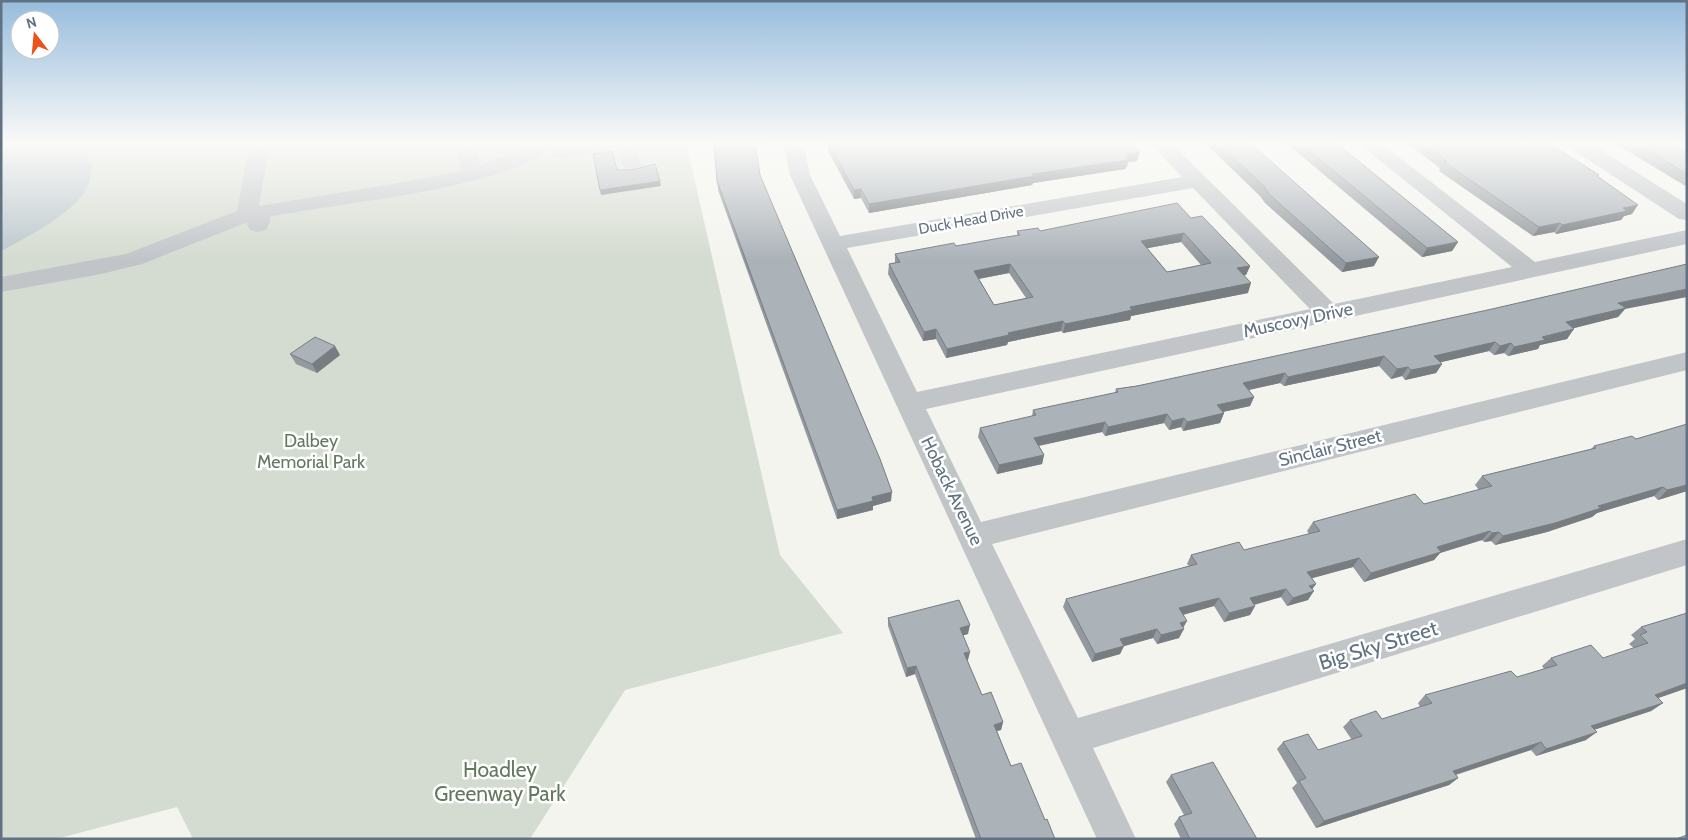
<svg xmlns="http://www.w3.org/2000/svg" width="1688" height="840" font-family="Cabin,sans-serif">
  <rect width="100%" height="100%" fill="#f4f4ef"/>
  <path fill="#d4dbd0" d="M 1,142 L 686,142 L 780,555 L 843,633 L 625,690 L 530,839 L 193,839 L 177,807 L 56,839 L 1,839 Z"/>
  <path fill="#bbc7cc" d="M 1,142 L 89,142 L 88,159 L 93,165 C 91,172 91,179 88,185 C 78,211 26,238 1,251 Z"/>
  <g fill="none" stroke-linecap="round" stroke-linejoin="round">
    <g fill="#c1c5c8" fill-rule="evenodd">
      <path d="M 456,142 L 476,142 L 480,165 L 514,152 L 533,142 L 555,142 C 523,188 327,204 269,217 L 271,220 L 266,230 L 258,232 L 250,230 L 247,225 L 248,222 L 142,264 L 101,274 L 1,292 L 1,277 L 126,254 L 237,211 L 248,154 L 251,150 L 258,148 L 265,150 L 268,154 L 259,206 L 404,182 L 461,171 Z"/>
      <path d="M 586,142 L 634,142 L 642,167 L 639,171 L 632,173 L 625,171 L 616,148 L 561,159 L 554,157 L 551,153 L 554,149 Z"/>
      <path d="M 783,142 L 803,142 L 810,175 L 840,236 L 1182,177 L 1149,142 L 1170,142 L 1334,304 L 1512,267 L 1357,142 L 1379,142 L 1535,262 L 1687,230 L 1687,244 L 926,409 L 981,522 L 1687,352 L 1687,370 L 992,544 L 1078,718 L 1687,539 L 1687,565 L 1093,748 L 1136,839 L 1097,839 L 790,175 ZM 1193,188 L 1310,309 L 917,392 L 847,248 Z"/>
      <path d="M 1564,142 L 1588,142 L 1687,204 L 1687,220 L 1679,219 L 1567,146 Z"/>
    </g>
  </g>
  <g fill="#93999e" fill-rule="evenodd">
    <path d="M 714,142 L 760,175 L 891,501 L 873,506 L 873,510 L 837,519 L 718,190 Z"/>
    <path d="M 828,142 L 1137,161 L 1128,162 L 1127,167 L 1126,167 L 1125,169 L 1033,183 L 1032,185 L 869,213 L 861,198 L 854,199 L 828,151 Z"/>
    <path d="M 1204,142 L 1249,142 L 1374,266 L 1342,272 L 1265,203 L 1260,196 Z"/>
    <path d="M 1285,142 L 1335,142 L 1458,242 L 1452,251 L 1422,257 Z"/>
    <path d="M 1405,142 L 1547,142 L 1598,177 L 1632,214 L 1624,216 L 1621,220 L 1556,234 L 1554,232 L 1533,236 L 1439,171 L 1440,168 Z"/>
    <path d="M 1613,142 L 1669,142 L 1687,152 L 1687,187 Z"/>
    <path d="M 1191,218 L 1250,266 L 1246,275 L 1244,275 L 1248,293 L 1131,316 L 1130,320 L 1107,324 L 1063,333 L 1061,331 L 1008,342 L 1007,345 L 946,358 L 936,339 L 923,341 L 888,274 L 889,264 L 895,263 L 895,254 L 956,246 L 1017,235 L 1017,231 L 1040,231 ZM 1181,242 L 1201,265 L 1167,272 L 1147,248 ZM 1009,273 L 1026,298 L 994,305 L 979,279 Z"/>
    <path d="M 1625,309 L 1618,317 L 1573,328 L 1567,339 L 1540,345 L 1538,349 L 1508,356 L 1504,353 L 1494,355 L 1489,351 L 1441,362 L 1442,364 L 1436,373 L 1405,380 L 1402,376 L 1391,379 L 1379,366 L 1284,386 L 1280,383 L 1249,390 L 1254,397 L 1250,406 L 1223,412 L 1224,413 L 1220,423 L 1183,431 L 1181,427 L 1169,430 L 1164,423 L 1105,436 L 1102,432 L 1039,446 L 1044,455 L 1042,464 L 997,474 L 978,437 L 980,428 L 1032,416 L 1033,410 L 1115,393 L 1116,389 Z"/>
    <path d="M 290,354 L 340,355 L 317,373 L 296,364 Z"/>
    <path d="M 1687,424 L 1687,491 L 1658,500 L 1654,496 L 1597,513 L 1592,517 L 1547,532 L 1495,545 L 1491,541 L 1484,542 L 1482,540 L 1440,553 L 1434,560 L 1364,582 L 1353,567 L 1312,578 L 1316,584 L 1312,589 L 1308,600 L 1287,606 L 1281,597 L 1254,605 L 1255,606 L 1250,615 L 1224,622 L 1214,606 L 1183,615 L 1183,628 L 1179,638 L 1157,644 L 1153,638 L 1124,646 L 1120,654 L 1092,662 L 1063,607 L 1066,599 L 1189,566 L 1187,564 L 1191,555 L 1244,550 L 1309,534 L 1307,531 L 1313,522 L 1424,504 L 1479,490 L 1475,485 L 1482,476 L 1591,449 L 1594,446 L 1636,439 Z"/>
    <path d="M 1687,613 L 1687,688 L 1658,698 L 1663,703 L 1651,711 L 1594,730 L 1586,740 L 1536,756 L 1531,750 L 1456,775 L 1458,778 L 1449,785 L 1316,828 L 1292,788 L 1297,783 L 1277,749 L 1283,742 L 1318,750 L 1352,740 L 1343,727 L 1350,720 L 1382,719 L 1420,707 L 1418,703 L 1425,695 L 1517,677 L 1544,669 L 1542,666 L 1551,658 L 1603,658 L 1634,648 L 1629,644 L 1635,639 L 1631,635 L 1641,627 Z"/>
    <path d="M 888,618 L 968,634 L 963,635 L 967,660 L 982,695 L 1003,722 L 1001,730 L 997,731 L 1011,766 L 1045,820 L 1055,839 L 976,839 L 915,674 L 906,677 L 888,626 Z"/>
    <path d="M 1171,775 L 1257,839 L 1181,839 L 1174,824 L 1179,817 L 1184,815 L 1166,782 Z"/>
  </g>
  <g fill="#787d81">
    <path d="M 1140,152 L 1137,161 L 1128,162 L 1127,167 L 1126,167 L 1125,169 L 1033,183 L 1032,185 L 869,213 L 869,204 L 1032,174 Z"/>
    <path d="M 660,181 L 661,186 L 601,195 L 600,190 Z"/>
    <path d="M 861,189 L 861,198 L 854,199 L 854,190 Z"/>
    <path d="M 1638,205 L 1632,214 L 1624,216 L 1621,220 L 1556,234 L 1562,225 L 1623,208 Z"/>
    <path d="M 1560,223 L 1554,232 L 1533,236 L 1539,227 Z"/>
    <path d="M 1184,233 L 1181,242 L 1138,250 L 1141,241 Z"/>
    <path d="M 1458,242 L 1452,251 L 1422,257 L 1427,248 Z"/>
    <path d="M 1379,257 L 1374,266 L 1342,272 L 1346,263 Z"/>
    <path d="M 1010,264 L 1009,273 L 972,280 L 974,271 Z"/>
    <path d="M 1250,266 L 1246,275 L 1233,278 L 1237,268 Z"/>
    <path d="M 1251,283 L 1248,293 L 1131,316 L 1130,320 L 1063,333 L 1065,324 L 1130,307 Z"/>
    <path d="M 1687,289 L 1687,297 L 1625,309 L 1618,317 L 1559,332 L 1566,322 L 1618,303 Z"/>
    <path d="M 1063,321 L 1061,331 L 1008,342 L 1007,345 L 946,358 L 947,349 L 1008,333 Z"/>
    <path d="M 936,329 L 936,339 L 923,341 L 924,332 Z"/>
    <path d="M 1574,329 L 1567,339 L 1540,345 L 1538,349 L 1508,356 L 1514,347 L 1542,337 Z"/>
    <path d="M 1495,342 L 1489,351 L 1429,365 L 1434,356 Z"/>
    <path d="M 1511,343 L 1504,353 L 1494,355 L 1500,346 Z"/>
    <path d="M 335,346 L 340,355 L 317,373 L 312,364 Z"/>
    <path d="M 1384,356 L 1379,366 L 1284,386 L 1288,377 Z"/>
    <path d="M 1442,364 L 1436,373 L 1405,380 L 1411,370 Z"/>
    <path d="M 1408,367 L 1402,376 L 1391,379 L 1397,369 Z"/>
    <path d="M 1285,373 L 1280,383 L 1239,392 L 1243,383 Z"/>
    <path d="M 1254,397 L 1250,406 L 1213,414 L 1217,405 Z"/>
    <path d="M 1224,413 L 1220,423 L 1183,431 L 1187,422 Z"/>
    <path d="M 1167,414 L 1164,423 L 1105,436 L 1108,427 Z"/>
    <path d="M 1184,418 L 1181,427 L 1169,430 L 1172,421 Z"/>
    <path d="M 1105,422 L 1102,432 L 1032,447 L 1034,438 Z"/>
    <path d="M 1044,455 L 1042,464 L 997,474 L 999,465 Z"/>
    <path d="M 1687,485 L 1687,491 L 1658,500 L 1667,490 Z"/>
    <path d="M 1663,487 L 1654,496 L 1597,513 L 1592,517 L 1547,532 L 1495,545 L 1503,536 L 1598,506 Z"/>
    <path d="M 892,492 L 891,501 L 873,506 L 873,510 L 837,519 L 837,510 L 872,497 Z"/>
    <path d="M 1490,531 L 1482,540 L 1440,553 L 1434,560 L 1364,582 L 1371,573 L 1437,547 Z"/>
    <path d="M 1499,532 L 1491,541 L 1484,542 L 1492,533 Z"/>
    <path d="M 1359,558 L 1353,567 L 1302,581 L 1307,572 Z"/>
    <path d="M 1316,584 L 1310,592 L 1309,586 Z"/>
    <path d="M 1286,589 L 1281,597 L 1245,607 L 1250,598 Z"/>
    <path d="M 1314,591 L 1308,600 L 1287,606 L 1293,598 Z"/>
    <path d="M 1219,598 L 1214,606 L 1175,617 L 1179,608 Z"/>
    <path d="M 1255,606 L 1250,615 L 1224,622 L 1229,613 Z"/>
    <path d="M 1187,621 L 1182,630 L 1180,623 Z"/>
    <path d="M 970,625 L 968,634 L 958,637 L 960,628 Z"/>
    <path d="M 1157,629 L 1153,638 L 1117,648 L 1120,639 Z"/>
    <path d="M 1184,629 L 1179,638 L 1157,644 L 1161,635 Z"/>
    <path d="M 1124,646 L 1120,654 L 1092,662 L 1095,654 Z"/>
    <path d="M 970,652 L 968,660 L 963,662 L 964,653 Z"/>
    <path d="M 916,666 L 915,674 L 906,677 L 907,668 Z"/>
    <path d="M 1687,683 L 1687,688 L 1644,703 L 1655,695 Z"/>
    <path d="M 1663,703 L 1651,711 L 1581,734 L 1591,726 Z"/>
    <path d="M 1003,722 L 1001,730 L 992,732 L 994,725 Z"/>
    <path d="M 1597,732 L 1586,740 L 1536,756 L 1546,749 Z"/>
    <path d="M 1541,742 L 1531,750 L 1444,778 L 1453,771 Z"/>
    <path d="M 1458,778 L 1449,785 L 1316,828 L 1324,821 Z"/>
  </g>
  <g fill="#abb2b8" stroke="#787d81" fill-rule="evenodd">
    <path d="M 714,142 L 755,142 L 760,175 L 880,459 L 892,492 L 872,497 L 873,501 L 837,510 L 717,181 Z"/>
    <path d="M 828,142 L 1130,142 L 1140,152 L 1126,154 L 1129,158 L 1126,158 L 1128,160 L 1032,174 L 1034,176 L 869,204 L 861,189 L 854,190 Z"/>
    <path d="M 1216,142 L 1249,142 L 1379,257 L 1346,263 L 1269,194 L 1264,186 Z"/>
    <path d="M 1299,142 L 1335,142 L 1458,242 L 1427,248 Z"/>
    <path d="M 1422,142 L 1547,142 L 1599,175 L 1597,176 L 1638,205 L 1623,208 L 1627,211 L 1562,225 L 1560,223 L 1539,227 L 1444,162 L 1447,161 Z"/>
    <path d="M 1634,142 L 1669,142 L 1687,152 L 1687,174 Z"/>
    <path d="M 612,151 L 617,170 L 632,170 L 655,164 L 660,181 L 600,190 L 593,154 Z"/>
    <path d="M 1177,203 L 1191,218 L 1202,216 L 1250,266 L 1237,268 L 1251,283 L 1130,307 L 1132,310 L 1110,315 L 1065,324 L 1063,321 L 1008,333 L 1009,335 L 947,349 L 936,329 L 924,332 L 889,264 L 900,262 L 895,254 L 954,243 L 956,246 L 1000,238 L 1020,235 L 1017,231 L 1038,228 L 1040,231 ZM 1184,233 L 1211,263 L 1167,272 L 1141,241 ZM 1010,264 L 1033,297 L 994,305 L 974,271 Z"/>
    <path d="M 1687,264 L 1687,289 L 1618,303 L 1626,308 L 1566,322 L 1574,329 L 1542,337 L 1545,340 L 1514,347 L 1511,343 L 1500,346 L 1495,342 L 1434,356 L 1442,364 L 1411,370 L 1408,367 L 1397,369 L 1384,356 L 1288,377 L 1285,373 L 1243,383 L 1254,397 L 1217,405 L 1224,413 L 1187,422 L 1184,418 L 1172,421 L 1167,414 L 1108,427 L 1105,422 L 1034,438 L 1044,455 L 999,465 L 980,428 L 1036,415 L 1033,410 L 1118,392 L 1116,389 L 1137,386 L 1492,309 Z"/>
    <path d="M 315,337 L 335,346 L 312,364 L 290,354 Z"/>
    <path d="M 1687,424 L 1687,485 L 1667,490 L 1663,487 L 1598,506 L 1601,508 L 1555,523 L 1503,536 L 1499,532 L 1492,533 L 1490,531 L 1437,547 L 1441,552 L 1371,573 L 1359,558 L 1307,572 L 1316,584 L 1309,586 L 1314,591 L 1293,598 L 1286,589 L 1250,598 L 1255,606 L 1229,613 L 1219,598 L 1179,608 L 1187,621 L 1180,623 L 1184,629 L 1161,635 L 1157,629 L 1120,639 L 1124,646 L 1095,654 L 1066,599 L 1197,564 L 1191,555 L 1239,542 L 1244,550 L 1320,531 L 1313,522 L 1415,494 L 1424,504 L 1492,486 L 1482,476 L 1596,448 L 1594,446 L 1632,436 L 1636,439 Z"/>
    <path d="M 959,600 L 970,625 L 960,628 L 970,652 L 964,653 L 982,695 L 991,692 L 1003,722 L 994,725 L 1011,766 L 1021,763 L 1045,820 L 1047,819 L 1055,839 L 981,839 L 916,666 L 907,668 L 888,618 Z"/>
    <path d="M 1687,613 L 1687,683 L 1655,695 L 1663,703 L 1591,726 L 1597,732 L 1546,749 L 1541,742 L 1453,771 L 1458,778 L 1324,821 L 1299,781 L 1306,778 L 1283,742 L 1308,734 L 1318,750 L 1362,736 L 1350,720 L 1376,711 L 1382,719 L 1432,703 L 1425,695 L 1511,671 L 1517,677 L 1557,665 L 1551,658 L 1591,645 L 1603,658 L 1648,643 L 1640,635 L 1647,632 L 1641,627 Z"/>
    <path d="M 1213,762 L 1257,839 L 1190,839 L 1179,817 L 1192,813 L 1171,775 Z"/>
    <path d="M 1687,835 L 1687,839 L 1676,839 Z"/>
  </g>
  <linearGradient id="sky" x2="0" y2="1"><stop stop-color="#96bcdd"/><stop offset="0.55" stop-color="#fafaf8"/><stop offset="1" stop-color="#fafaf8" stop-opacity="0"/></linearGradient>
  <rect width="1688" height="260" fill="url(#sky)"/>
  <g text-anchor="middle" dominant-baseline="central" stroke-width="5" stroke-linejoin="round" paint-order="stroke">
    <g font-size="15" fill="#617282" stroke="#fff">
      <text transform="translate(971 220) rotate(-10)">Duck Head Drive</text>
    </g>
    <g font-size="18" fill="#617282" stroke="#fff">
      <text transform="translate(1298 320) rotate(-12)">Muscovy Drive</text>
      <text transform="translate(1330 448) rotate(-14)">Sinclair Street</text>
      <text transform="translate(952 491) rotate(64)">Hoback Avenue</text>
    </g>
    <g font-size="18" fill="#647960" stroke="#fff">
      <text x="311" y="441">Dalbey<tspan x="311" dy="21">Memorial Park</tspan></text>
    </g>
    <g font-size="21" fill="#617282" stroke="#fff">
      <text transform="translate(1378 645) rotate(-17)">Big Sky Street</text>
    </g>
    <g font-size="21" fill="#647960" stroke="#fff">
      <text x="500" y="769">Hoadley<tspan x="500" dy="24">Greenway Park</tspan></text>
    </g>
  </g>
  <rect width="1688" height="840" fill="none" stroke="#617282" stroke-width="5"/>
  <g transform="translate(35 35) rotate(344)"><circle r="24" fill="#ffffff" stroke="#c0c7cd"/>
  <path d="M0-4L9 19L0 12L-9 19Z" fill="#eb5318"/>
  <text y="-8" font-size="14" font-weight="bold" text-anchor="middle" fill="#617282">N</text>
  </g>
</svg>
